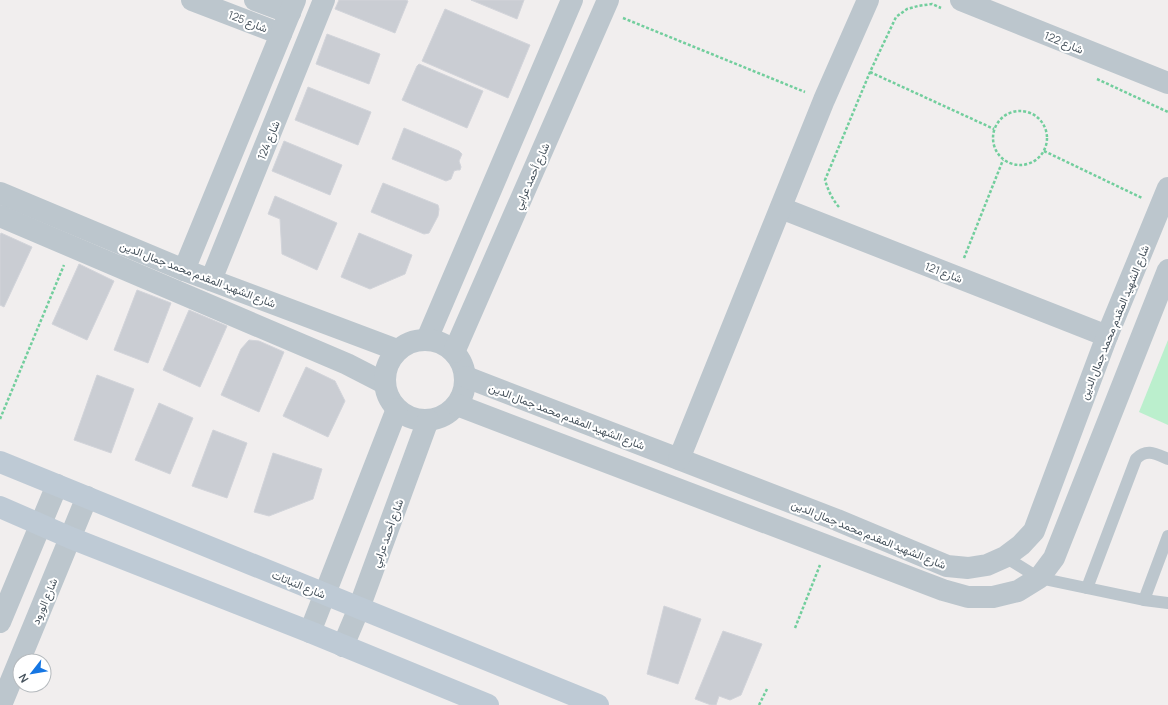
<svg xmlns="http://www.w3.org/2000/svg" width="1168" height="705" font-family="Manrope,Vazirmatn,sans-serif">
  <rect width="100%" height="100%" fill="#f1eeee"/>
  <path fill="#bbefcd" d="M 1168,340 L 1168,425 L 1139,412 Z"/>
  <g fill="#cacdd3" stroke="#d2d4da">
    <path d="M 339,0 L 406,0 L 408,1 L 395,33 L 335,9 Z"/>
    <path d="M 471,0 L 524,0 L 517,19 Z"/>
    <path d="M 445,9 L 530,45 L 508,98 L 422,61 Z"/>
    <path d="M 327,34 L 380,54 L 369,84 L 316,64 Z"/>
    <path d="M 419,64 L 483,91 L 467,128 L 402,100 L 417,66 Z"/>
    <path d="M 308,87 L 371,112 L 358,145 L 295,120 Z"/>
    <path d="M 404,128 L 459,151 L 462,154 L 459,161 L 461,167 L 460,170 L 457,170 L 454,171 L 451,179 L 446,181 L 392,159 Z"/>
    <path d="M 284,141 L 342,165 L 330,195 L 272,171 Z"/>
    <path d="M 383,183 L 438,205 L 439,209 L 438,216 L 429,233 L 424,234 L 371,212 Z"/>
    <path d="M 275,196 L 337,223 L 317,270 L 282,254 L 280,219 L 268,214 Z"/>
    <path d="M 1,233 L 32,247 L 4,307 L 0,305 L 0,235 Z"/>
    <path d="M 359,233 L 412,255 L 405,274 L 370,289 L 341,277 Z"/>
    <path d="M 79,264 L 114,281 L 87,340 L 52,324 Z"/>
    <path d="M 137,290 L 171,303 L 148,363 L 114,350 Z"/>
    <path d="M 189,310 L 227,326 L 200,387 L 163,370 Z"/>
    <path d="M 249,340 L 259,341 L 284,352 L 259,412 L 221,395 L 241,349 Z"/>
    <path d="M 306,367 L 335,381 L 345,401 L 328,437 L 283,416 Z"/>
    <path d="M 97,375 L 134,389 L 111,453 L 74,440 Z"/>
    <path d="M 159,403 L 193,418 L 170,474 L 135,460 Z"/>
    <path d="M 213,430 L 247,443 L 227,498 L 192,486 Z"/>
    <path d="M 273,453 L 322,469 L 313,499 L 269,516 L 254,512 Z"/>
    <path d="M 664,606 L 701,619 L 678,684 L 647,674 Z"/>
    <path d="M 723,631 L 762,644 L 741,695 L 730,700 L 719,696 L 716,705 L 711,705 L 695,699 Z"/>
  </g>
  <g fill="none" stroke-linecap="round" stroke-linejoin="round">
    <g stroke="#72ce9d" stroke-width="2.5" stroke-dasharray="3 2" stroke-linecap="butt">
      <path d="M 623,18 L 805,92"/>
      <path d="M 870,72 L 994,129"/>
      <path d="M 1097,79 L 1168,112"/>
      <circle cx="1020" cy="138" r="27"/>
      <path d="M 1044,151 L 1142,198"/>
      <path d="M 839,207 C 832,199 828,190 825,180 L 870,72 L 896,17 L 907,9 L 918,6 L 932,4 L 941,8"/>
      <path d="M 964,258 L 1003,160"/>
      <path d="M 0,419 L 64,265"/>
      <path d="M 795,628 L 820,565"/>
      <path d="M 759,705 L 767,689"/>
    </g>
    <g stroke="#bcc6cd" stroke-width="12">
      <path d="M 1005,557 L 1039,578 L 1144,600 L 1168,603"/>
      <path d="M 1087,588 L 1136,459 C 1147,448 1156,454 1168,459"/>
      <path d="M 1144,600 L 1168,536"/>
    </g>
    <g stroke="#bcc6cd" stroke-width="22">
      <path d="M 192,0 L 281,34"/>
      <path d="M 255,0 L 290,13"/>
      <path d="M 961,0 L 1168,83"/>
      <path d="M 0,193 L 184,270 L 397,350"/>
      <path d="M 781,208 L 1107,336"/>
      <path d="M 0,216 L 347,364 L 384,383"/>
      <path d="M 184,270 L 295,0"/>
      <path d="M 211,280 L 324,0"/>
      <path d="M 427,339 L 572,0"/>
      <circle cx="425" cy="380" r="40"/>
      <path d="M 454,352 L 608,0"/>
      <path d="M 466,377 L 837,520 L 947,566 L 968,568 L 987,565 L 1005,557 L 1021,545 L 1034,531 L 1107,336 L 1168,188"/>
      <path d="M 457,405 L 943,590 L 968,597 L 993,597 L 1018,591 L 1039,578 L 1054,558 L 1168,270"/>
      <path d="M 679,459 L 824,100 L 868,0"/>
      <path d="M 0,622 L 57,485"/>
      <path d="M 310,632 L 397,409"/>
      <path d="M 343,646 L 359,608 L 428,420"/>
      <path d="M 1,705 L 87,497"/>
    </g>
    <g stroke="#becad5" stroke-width="22">
      <path d="M 0,462 L 598,705"/>
      <path d="M 0,507 L 71,538 L 310,632 L 488,705"/>
    </g>
  </g>
  <g text-anchor="middle" dominant-baseline="central" stroke-width="4" stroke-linejoin="round" paint-order="stroke">
    <g font-size="11" fill="#46525c" stroke="#fff">
      <text transform="translate(248 21) rotate(21)">شارع 125</text>
      <text transform="translate(1064 42) rotate(22)">شارع 122</text>
      <text transform="translate(268 140) rotate(-68)">شارع 124</text>
      <text transform="translate(531 176) rotate(-66)">شارع أحمد عرابي</text>
      <text transform="translate(944 272) rotate(21)">شارع 121</text>
      <text transform="translate(198 274) rotate(21)">شارع الشهيد المقدم محمد جمال الدين</text>
      <text transform="translate(1114 322) rotate(-68)">شارع الشهيد المقدم محمد جمال الدين</text>
      <text transform="translate(567 416) rotate(21)">شارع الشهيد المقدم محمد جمال الدين</text>
      <text transform="translate(387 533) rotate(-70)">شارع أحمد عرابي</text>
      <text transform="translate(869 534) rotate(22)">شارع الشهيد المقدم محمد جمال الدين</text>
      <text transform="translate(299 584) rotate(22)">شارع النباتات</text>
      <text transform="translate(44 601) rotate(-67)">شارع الورود</text>
    </g>
  </g>
  <g transform="translate(32 673) rotate(239)"><circle r="19" fill="#ffffff" stroke="#b5babe"/>
  <path d="M0-3L7 15L0 10L-7 15Z" fill="#1576e3"/>
  <text y="-6" font-size="11" font-weight="bold" text-anchor="middle" fill="#46525c">N</text>
  </g>
</svg>
